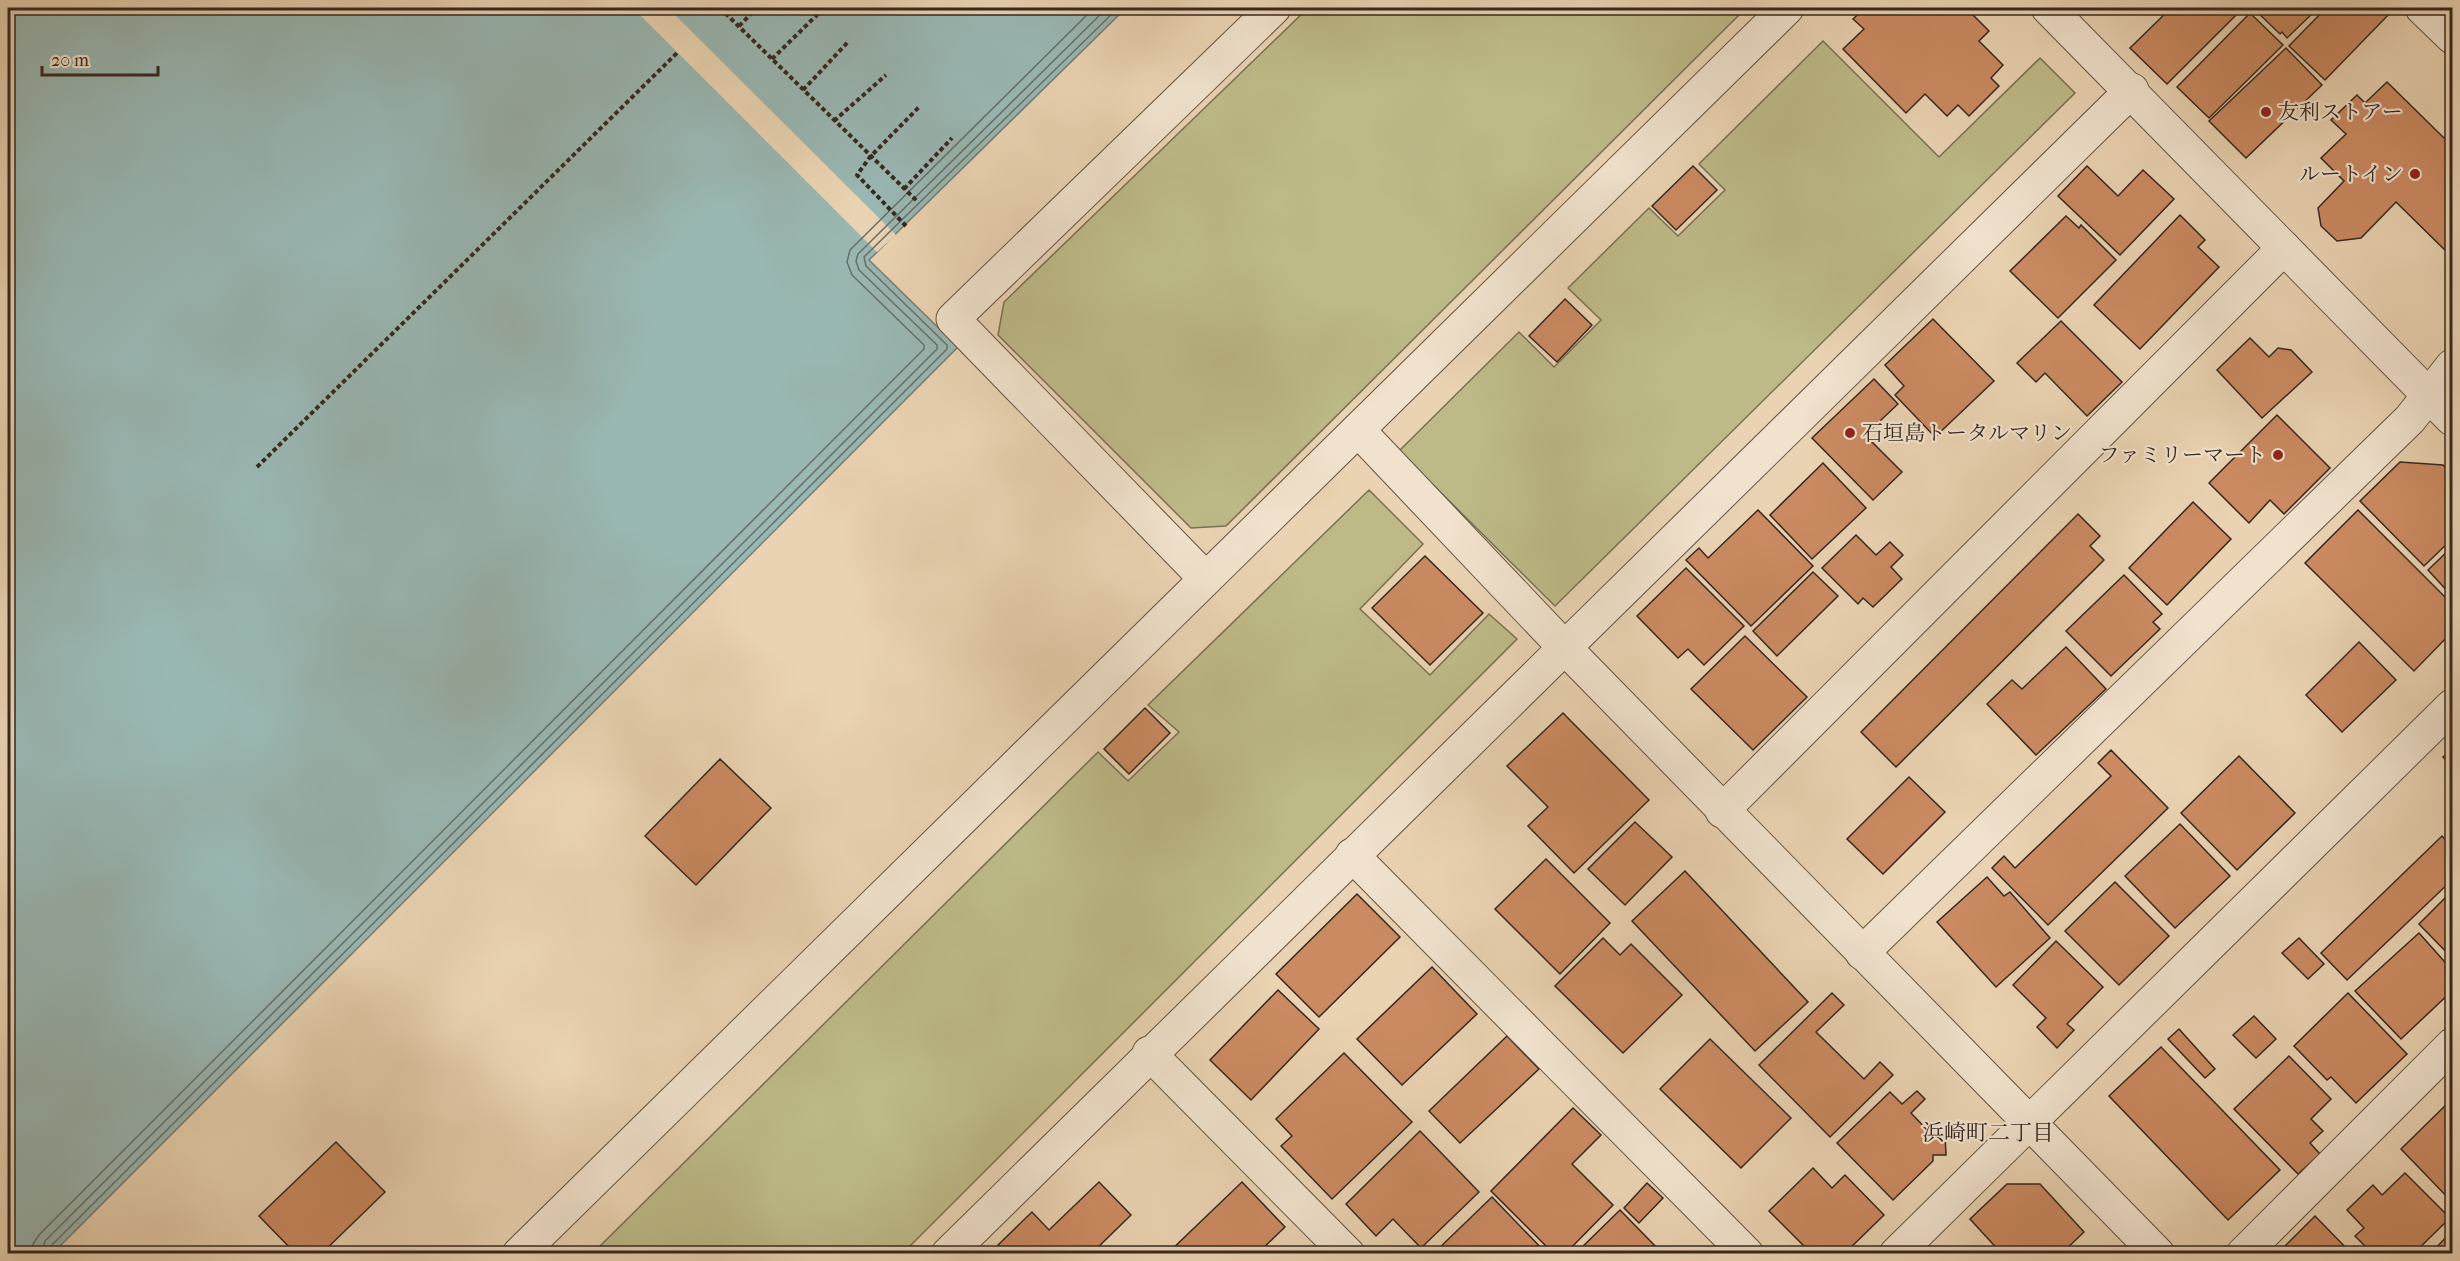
<svg xmlns="http://www.w3.org/2000/svg" width="2460" height="1261" font-family="'IM FELL French Canon','Noto Serif JP',serif">
  <rect width="100%" height="100%" fill="#ead3b2"/>
  <filter id="stains"><feTurbulence type="fractalNoise" baseFrequency=".00333" numOctaves="4"/><feColorMatrix values="0 0 0 0 .2 0 0 0 0 .09 0 0 0 0 .02 0 0 0 .5 -.17"/></filter>
  <radialGradient id="worn" r=".72"><stop offset=".6" stop-color="#630" stop-opacity="0"/><stop offset="1" stop-color="#630" stop-opacity=".3"/></radialGradient>
  <g fill="#bdba88" stroke="#797154" stroke-width="1.5">
    <path d="M 1308,8 L 1746,8 L 1226,526 L 1191,528 L 998,335 L 1004,302 Z"/>
    <path d="M 1823,41 L 1939,157 L 2040,58 L 2075,93 L 1555,606 L 1399,451 L 1519,332 L 1554,367 L 1601,320 L 1568,288 L 1649,208 L 1678,236 L 1725,190 L 1699,164 Z"/>
    <path d="M 1369,490 L 1423,544 L 1360,609 L 1430,675 L 1489,614 L 1517,639 L 903,1253 L 593,1253 L 1098,752 L 1128,781 L 1179,732 L 1148,705 Z"/>
  </g>
  <path fill="#99b7b3" stroke="#717e79" stroke-width="1.5" d="M 8,8 L 1126,8 L 869,260 L 958,347 L 52,1254 L 8,1253 Z"/>
  <path fill="#ead3b2" d="M 633,8 L 668,8 L 896,235 L 877,252 Z"/>
  <g fill="none" stroke-linecap="round" stroke-linejoin="round">
    <g stroke="#67706a" stroke-width="1.5">
      <path d="M 32,1254 L 33,1244 L 39,1235 L 924,349 L 924,345 L 852,275 L 847,262 L 850,250 L 1094,8"/>
      <path d="M 41,1254 L 45,1241 L 937,349 L 937,345 L 859,270 L 856,261 L 858,254 L 1107,8"/>
      <path d="M 48,1254 L 50,1247 L 947,349 L 947,345 L 866,266 L 864,257 L 1118,8"/>
    </g>
  </g>
  <g fill="#cb8a62" stroke="#352821" stroke-width="1.5">
    <path d="M 1865,8 L 1966,8 L 1989,31 L 1979,41 L 2003,65 L 1991,78 L 1999,86 L 1969,116 L 1958,105 L 1947,116 L 1925,94 L 1906,113 L 1843,49 L 1864,29 L 1853,19 Z"/>
    <path d="M 2171,8 L 2236,8 L 2240,11 L 2167,84 L 2130,48 Z"/>
    <path d="M 2256,8 L 2318,8 L 2287,38 L 2282,32 L 2280,34 L 2254,9 Z"/>
    <path d="M 2326,8 L 2394,9 L 2325,80 L 2289,46 Z"/>
    <path d="M 2250,13 L 2283,45 L 2209,118 L 2177,87 Z"/>
    <path d="M 2286,48 L 2322,85 L 2246,158 L 2209,121 Z"/>
    <path d="M 2387,82 L 2444,138 L 2447,135 L 2452,140 L 2452,257 L 2396,202 L 2361,238 L 2337,241 L 2321,226 L 2318,208 L 2344,181 L 2321,158 L 2346,134 L 2331,120 L 2357,95 L 2365,103 Z"/>
    <path d="M 1693,166 L 1717,190 L 1676,230 L 1652,206 Z"/>
    <path d="M 2087,166 L 2118,196 L 2143,170 L 2174,199 L 2120,255 L 2058,196 Z"/>
    <path d="M 2180,215 L 2205,240 L 2198,247 L 2219,267 L 2140,349 L 2094,305 Z"/>
    <path d="M 2066,216 L 2079,228 L 2081,225 L 2116,260 L 2058,318 L 2010,271 Z"/>
    <path d="M 1565,299 L 1592,325 L 1557,362 L 1529,336 Z"/>
    <path d="M 1933,319 L 1994,381 L 1935,437 L 1895,395 L 1904,386 L 1885,365 Z"/>
    <path d="M 2061,321 L 2122,382 L 2087,416 L 2045,373 L 2036,382 L 2017,363 Z"/>
    <path d="M 2250,338 L 2269,357 L 2278,348 L 2291,350 L 2312,372 L 2262,418 L 2217,370 Z"/>
    <path d="M 1874,379 L 1898,404 L 1865,435 L 1902,472 L 1873,500 L 1812,438 Z"/>
    <path d="M 2277,415 L 2330,468 L 2284,514 L 2270,500 L 2249,523 L 2209,483 Z"/>
    <path d="M 2400,462 L 2443,465 L 2452,475 L 2452,539 L 2424,566 L 2360,501 Z"/>
    <path d="M 1823,463 L 1866,508 L 1812,559 L 1770,515 Z"/>
    <path d="M 2193,502 L 2231,539 L 2167,605 L 2129,568 Z"/>
    <path d="M 1758,510 L 1813,566 L 1751,626 L 1686,560 L 1699,548 L 1708,558 Z"/>
    <path d="M 2358,510 L 2452,604 L 2452,632 L 2414,671 L 2305,563 Z"/>
    <path d="M 2078,514 L 2100,536 L 2090,546 L 2104,560 L 1896,767 L 1861,732 Z"/>
    <path d="M 1856,535 L 1876,555 L 1890,542 L 1903,555 L 1891,567 L 1902,579 L 1873,607 L 1863,598 L 1858,604 L 1822,568 Z"/>
    <path d="M 2452,547 L 2452,596 L 2428,570 Z"/>
    <path d="M 1425,556 L 1483,613 L 1430,665 L 1372,608 Z"/>
    <path d="M 1686,568 L 1744,626 L 1704,665 L 1688,649 L 1678,658 L 1637,616 Z"/>
    <path d="M 1813,572 L 1838,596 L 1777,656 L 1753,631 Z"/>
    <path d="M 2124,575 L 2162,614 L 2153,622 L 2160,629 L 2111,676 L 2066,631 Z"/>
    <path d="M 1745,636 L 1807,697 L 1753,750 L 1691,689 Z"/>
    <path d="M 2359,642 L 2396,680 L 2342,732 L 2306,695 Z"/>
    <path d="M 2066,647 L 2106,689 L 2036,755 L 1987,704 L 2012,680 L 2022,689 Z"/>
    <path d="M 1145,708 L 1170,733 L 1129,774 L 1104,749 Z"/>
    <path d="M 1563,713 L 1649,800 L 1574,873 L 1528,826 L 1548,807 L 1507,766 Z"/>
    <path d="M 2452,749 L 2452,767 L 2443,757 Z"/>
    <path d="M 2111,750 L 2168,808 L 2048,925 L 1992,868 L 2004,856 L 2015,868 L 2111,776 L 2098,763 Z"/>
    <path d="M 2239,756 L 2295,813 L 2237,870 L 2181,813 Z"/>
    <path d="M 720,759 L 771,808 L 696,885 L 645,836 Z"/>
    <path d="M 1909,777 L 1945,812 L 1883,874 L 1847,839 Z"/>
    <path d="M 1635,822 L 1672,857 L 1625,905 L 1588,869 Z"/>
    <path d="M 2180,824 L 2230,876 L 2175,928 L 2125,876 Z"/>
    <path d="M 2442,836 L 2452,847 L 2452,880 L 2347,980 L 2321,953 Z"/>
    <path d="M 1546,859 L 1610,923 L 1560,974 L 1495,909 Z"/>
    <path d="M 1685,871 L 1808,1002 L 1755,1051 L 1632,921 Z"/>
    <path d="M 1987,877 L 2004,896 L 2010,892 L 2050,938 L 1996,987 L 1937,922 Z"/>
    <path d="M 2115,882 L 2169,936 L 2119,985 L 2065,931 Z"/>
    <path d="M 2452,891 L 2452,958 L 2419,924 Z"/>
    <path d="M 1357,894 L 1400,937 L 1319,1017 L 1276,974 Z"/>
    <path d="M 2419,933 L 2452,970 L 2452,991 L 2401,1039 L 2355,991 Z"/>
    <path d="M 1603,938 L 1620,955 L 1631,944 L 1682,995 L 1623,1053 L 1555,986 Z"/>
    <path d="M 2299,938 L 2324,964 L 2308,979 L 2282,953 Z"/>
    <path d="M 2056,941 L 2103,987 L 2067,1024 L 2074,1030 L 2057,1048 L 2037,1027 L 2046,1018 L 2013,985 Z"/>
    <path d="M 1432,967 L 1477,1014 L 1402,1085 L 1357,1039 Z"/>
    <path d="M 1278,990 L 1319,1029 L 1251,1100 L 1210,1060 Z"/>
    <path d="M 1832,993 L 1844,1005 L 1816,1032 L 1864,1079 L 1880,1062 L 1893,1075 L 1830,1137 L 1759,1065 Z"/>
    <path d="M 2348,993 L 2407,1054 L 2356,1103 L 2331,1077 L 2327,1080 L 2294,1046 Z"/>
    <path d="M 2254,1016 L 2276,1039 L 2256,1058 L 2233,1035 Z"/>
    <path d="M 2179,1029 L 2215,1069 L 2205,1078 L 2168,1039 Z"/>
    <path d="M 1507,1036 L 1539,1069 L 1460,1143 L 1429,1111 Z"/>
    <path d="M 1710,1039 L 1791,1118 L 1741,1168 L 1660,1089 Z"/>
    <path d="M 2161,1047 L 2280,1170 L 2228,1220 L 2109,1096 Z"/>
    <path d="M 1344,1053 L 1412,1122 L 1332,1199 L 1281,1146 L 1292,1136 L 1276,1119 Z"/>
    <path d="M 2289,1056 L 2331,1099 L 2311,1119 L 2323,1131 L 2310,1143 L 2320,1154 L 2298,1174 L 2234,1109 Z"/>
    <path d="M 1917,1091 L 1925,1099 L 1911,1113 L 1932,1135 L 1945,1135 L 1946,1155 L 1933,1155 L 1933,1161 L 1893,1200 L 1837,1143 L 1890,1092 L 1902,1104 Z"/>
    <path d="M 2452,1099 L 2452,1202 L 2401,1149 Z"/>
    <path d="M 1573,1108 L 1601,1135 L 1572,1164 L 1613,1205 L 1565,1254 L 1554,1254 L 1491,1191 Z"/>
    <path d="M 1420,1131 L 1479,1192 L 1421,1248 L 1393,1219 L 1376,1236 L 1346,1204 Z"/>
    <path d="M 336,1142 L 385,1192 L 321,1254 L 296,1254 L 259,1216 Z"/>
    <path d="M 1813,1168 L 1832,1188 L 1845,1175 L 1884,1215 L 1844,1254 L 1812,1254 L 1769,1211 Z"/>
    <path d="M 2405,1173 L 2450,1218 L 2413,1254 L 2373,1254 L 2355,1236 L 2364,1228 L 2347,1210 L 2373,1185 L 2382,1195 Z"/>
    <path d="M 1099,1182 L 1131,1215 L 1091,1254 L 1007,1254 L 998,1245 L 1032,1212 L 1049,1230 Z"/>
    <path d="M 1242,1182 L 1285,1227 L 1257,1254 L 1167,1254 Z"/>
    <path d="M 1647,1183 L 1663,1198 L 1639,1223 L 1624,1208 Z"/>
    <path d="M 2007,1184 L 2040,1184 L 2084,1232 L 2061,1254 L 2002,1254 L 1970,1219 Z"/>
    <path d="M 1492,1197 L 1547,1254 L 1433,1254 Z"/>
    <path d="M 1620,1210 L 1663,1254 L 1575,1254 Z"/>
    <path d="M 2315,1216 L 2352,1254 L 2277,1254 Z"/>
    <path d="M 2452,1231 L 2452,1254 L 2430,1254 Z"/>
    <path d="M 993,1247 L 999,1254 L 987,1254 Z"/>
  </g>
  <g fill="none" stroke-linecap="round" stroke-linejoin="round">
    <defs>
      <g id="minor">
        <path d="M 2422,8 L 2452,37"/>
        <path d="M 1359,431 L 1565,648"/>
        <path d="M 1204,577 L 953,319 L 1274,8"/>
        <path d="M 1722,811 L 2284,248"/>
        <path d="M 1352,855 L 1747,1254"/>
        <path d="M 1862,953 L 2410,419 L 2452,366"/>
        <path d="M 1149,1053 L 1348,1254"/>
        <path d="M 519,1254 L 1787,8"/>
        <path d="M 1896,1254 L 2452,706"/>
        <path d="M 2243,1254 L 2452,1045"/>
      </g>
      <g id="tertiary">
        <path d="M 2048,8 L 2452,419"/>
        <path d="M 1565,648 L 2158,1254"/>
        <path d="M 948,1254 L 2132,90"/>
      </g>
    </defs>
    <use href="#minor" stroke="#625345" stroke-width="35"/>
    <use href="#tertiary" stroke="#625345" stroke-width="35"/>
    <g stroke="#352821" stroke-width="4" stroke-dasharray="4.5 3" stroke-linecap="butt">
      <path d="M 720,8 L 917,201"/>
      <path d="M 739,26 L 757,8"/>
      <path d="M 772,59 L 823,9"/>
      <path d="M 803,90 L 849,41"/>
      <path d="M 834,121 L 886,75"/>
      <path d="M 904,189 L 952,138"/>
      <path d="M 906,226 L 857,175 L 870,157 L 920,106"/>
      <path d="M 257,467 L 678,52"/>
    </g>
    <use href="#minor" stroke="#f1e2cd" stroke-width="33"/>
    <use href="#tertiary" stroke="#f1e2cd" stroke-width="33"/>
  </g>
  <g fill="#8f2418" stroke="#f1e2cd" stroke-width="2">
    <circle cx="2266" cy="112" r="6"/>
    <circle cx="2415" cy="174" r="6"/>
    <circle cx="1850" cy="433" r="6"/>
    <circle cx="2278" cy="455" r="6"/>
  </g>
  <g text-anchor="middle" dominant-baseline="central" stroke-width="4.5" stroke-linejoin="round" paint-order="stroke">
    <g font-size="21" fill="#352821" stroke="#f1e2cd" text-anchor="start">
      <text x="2278" y="112">友利ストアー</text>
      <text x="2403" y="174" text-anchor="end">ルートイン</text>
      <text x="1862" y="433">石垣島トータルマリン</text>
      <text x="2266" y="455" text-anchor="end">ファミリーマート</text>
    </g>
    <g font-size="22" fill="#352821" stroke="#f1e2cd">
      <text x="1988" y="1133">浜崎町二丁目</text>
    </g>
  </g>
  <rect width="2460" height="1261" fill="none" stroke="#ead3b2" stroke-width="30"/>
  <rect x="9" y="9" width="2442" height="1243" fill="none" stroke="#352821" stroke-width="3"/>
  <rect x="15" y="15" width="2430" height="1231" fill="none" stroke="#352821" stroke-width="1.5"/>
  <path d="M42 66v9h116v-9" fill="none" stroke="#352821" stroke-width="3"/>
  <text x="51" y="66" font-size="18" fill="#352821" stroke="#f1e2cd" stroke-width="4.5" paint-order="stroke">20 m</text>
  <rect width="100%" height="100%" filter="url(#stains)"/>
  <rect width="100%" height="100%" fill="url(#worn)"/>
</svg>
